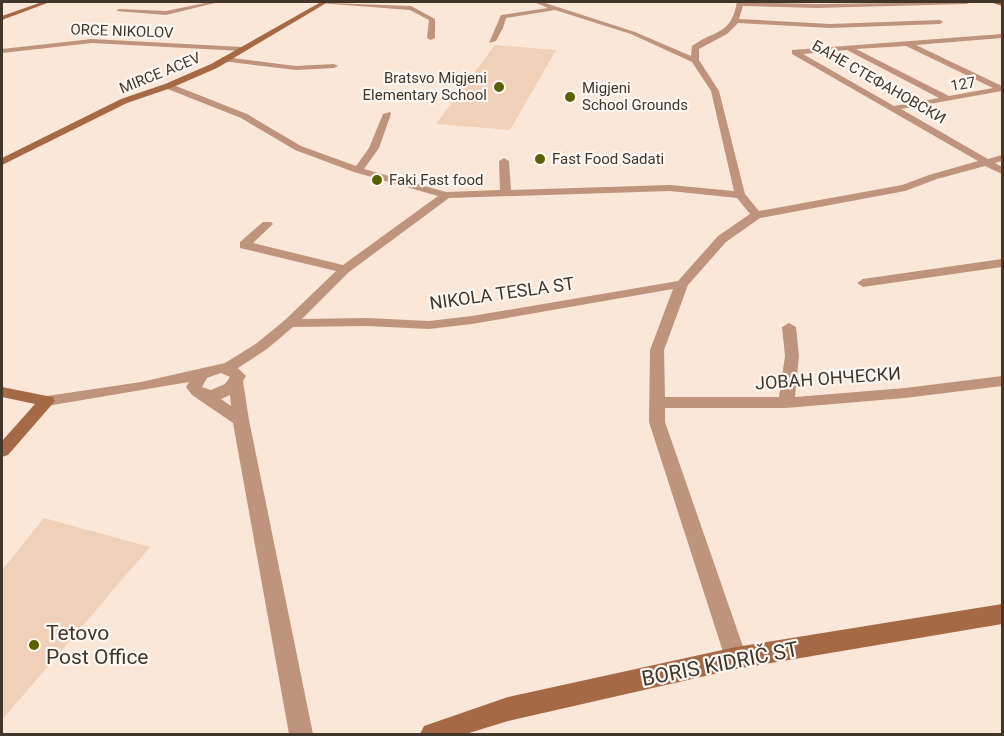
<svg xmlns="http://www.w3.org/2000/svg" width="1004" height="736" font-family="Roboto,sans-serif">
  <rect width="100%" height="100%" fill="#fbe7d8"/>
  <g fill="#f0d1b7">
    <path d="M 495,45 L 556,50 L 510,130 L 436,124 Z"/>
    <path d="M 44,518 L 150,547 L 2,720 L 2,570 Z"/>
  </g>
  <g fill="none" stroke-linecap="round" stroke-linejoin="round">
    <g fill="#be957c" fill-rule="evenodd">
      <path d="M 210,2 L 219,2 L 166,15 L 116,11 L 119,9 L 166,11 Z"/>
      <path d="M 306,2 L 411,6 L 435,19 L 435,38 L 431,40 L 427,38 L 429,20 L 410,10 Z"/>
      <path d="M 534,2 L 542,2 L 635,32 L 691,56 L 692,46 C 718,28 730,36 737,2 L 817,4 L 970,2 L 967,4 L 817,8 L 743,6 L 739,19 L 830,24 L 940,20 L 943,22 L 940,24 L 830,28 L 738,23 L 727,34 L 699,49 L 699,60 L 719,91 L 745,194 L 759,211 L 902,185 L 929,175 L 978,161 L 792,54 L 792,50 L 1002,34 L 1002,38 L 916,45 L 1002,86 L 1002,91 L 901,109 L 988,159 L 1002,155 L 1002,161 L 995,163 L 1002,167 L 1002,174 L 985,166 L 937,179 L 905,191 L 760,218 L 726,242 L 688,285 L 664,350 L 665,397 L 779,397 L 785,356 L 782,327 L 789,323 L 796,327 L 799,356 L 795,397 L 905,388 L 1002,376 L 1002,386 L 905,398 L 786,408 L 665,408 L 665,422 L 747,658 L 744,665 L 736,669 L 728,665 L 725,658 L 649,422 L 650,350 L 673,289 L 472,324 L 429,329 L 366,326 L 293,327 L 267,349 L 238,368 L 246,376 L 243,381 L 249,420 L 313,734 L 289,734 L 233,423 L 192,395 L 186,387 L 189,382 L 47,406 L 41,405 L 39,401 L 41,397 L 47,396 L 141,382 L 225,363 L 257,343 L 285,320 L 336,271 L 240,248 L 240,242 L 263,222 L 271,222 L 273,224 L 253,243 L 343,265 L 438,196 L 354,172 L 295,150 L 241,118 L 165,88 L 165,84 L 171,84 L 247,114 L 301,146 L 356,166 L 369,148 L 383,114 L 390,112 L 391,114 L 379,148 L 364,169 L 446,192 L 500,190 L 499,161 L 504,158 L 509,161 L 511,190 L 670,185 L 734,191 L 711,91 L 692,62 L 631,34 L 555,10 L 506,18 L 503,28 L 496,41 L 489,43 L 501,15 L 548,8 ZM 906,46 L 993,88 L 949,96 L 856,49 ZM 847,50 L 939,98 L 894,106 L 803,54 ZM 670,191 L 737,198 L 750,214 L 718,236 L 678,281 L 472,316 L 429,321 L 366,318 L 302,319 L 349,272 L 449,198 ZM 221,373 L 230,377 L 225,384 L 211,390 L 202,387 L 207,378 ZM 230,395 L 231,406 L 221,399 Z"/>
      <path d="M 92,39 L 242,47 L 246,49 L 242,51 L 92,43 L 2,53 L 2,49 Z"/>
      <path d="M 225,57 L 296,66 L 334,64 L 338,66 L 334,68 L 296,70 L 222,61 L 222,57 Z"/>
      <path d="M 1002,259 L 1002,267 L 863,287 L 857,283 L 863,279 Z"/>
    </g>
    <g fill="#a56a45" fill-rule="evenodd">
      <path d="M 42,2 L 50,2 L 2,20 L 2,16 Z"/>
      <path d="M 321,2 L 328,2 L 217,68 L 171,88 L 127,103 L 2,165 L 2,158 L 121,99 L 165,84 L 211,64 Z"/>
      <path d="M 992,2 L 1002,2 L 1002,6 L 993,3 Z"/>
      <path d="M 2,387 L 47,396 L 53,397 L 55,401 L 8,455 L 2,457 L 2,441 L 35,404 L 2,397 Z"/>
      <path d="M 1002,604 L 1002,624 L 736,669 L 508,721 L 466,734 L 420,734 L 424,726 L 508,697 L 736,647 Z"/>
    </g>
  </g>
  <g fill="#5a6100" stroke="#fef7f2" stroke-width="2">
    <circle cx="499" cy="87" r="6"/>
    <circle cx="570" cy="97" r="6"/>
    <circle cx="540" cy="159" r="6"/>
    <circle cx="377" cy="180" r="6"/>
    <circle cx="34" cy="645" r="6"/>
  </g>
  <g text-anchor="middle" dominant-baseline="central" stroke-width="4.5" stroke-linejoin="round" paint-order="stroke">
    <g font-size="15" fill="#42362b" stroke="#fef7f2">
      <text transform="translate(122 31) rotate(2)">ORCE NIKOLOV</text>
      <text transform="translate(160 73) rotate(-22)">MIRCE ACEV</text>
      <text transform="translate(879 82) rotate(30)">БАНЕ СТЕФАНОВСКИ</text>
      <text transform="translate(963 84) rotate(-10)">127</text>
    </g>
    <g font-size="15" fill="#42362b" stroke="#fef7f2" text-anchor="start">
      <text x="487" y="78" text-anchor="end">Bratsvo Migjeni<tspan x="487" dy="17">Elementary School</tspan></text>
      <text x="582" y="88">Migjeni<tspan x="582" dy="17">School Grounds</tspan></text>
      <text x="552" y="159">Fast Food Sadati</text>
      <text x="389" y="180">Faki Fast food</text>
    </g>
    <g font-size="18" fill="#42362b" stroke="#fef7f2">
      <text transform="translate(502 293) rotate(-8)">NIKOLA TESLA ST</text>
      <text transform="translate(828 378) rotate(-4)">ЈОВАН ОНЧЕСКИ</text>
    </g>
    <g font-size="21" fill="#42362b" stroke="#fef7f2" text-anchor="start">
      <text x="46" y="633">Tetovo<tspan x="46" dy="24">Post Office</tspan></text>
    </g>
    <g font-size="21" fill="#42362b" stroke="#fef7f2">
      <text transform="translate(720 664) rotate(-11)">BORIS KIDRIČ ST</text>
    </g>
  </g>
  <rect width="1004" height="736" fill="none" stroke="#42362b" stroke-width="6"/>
</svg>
